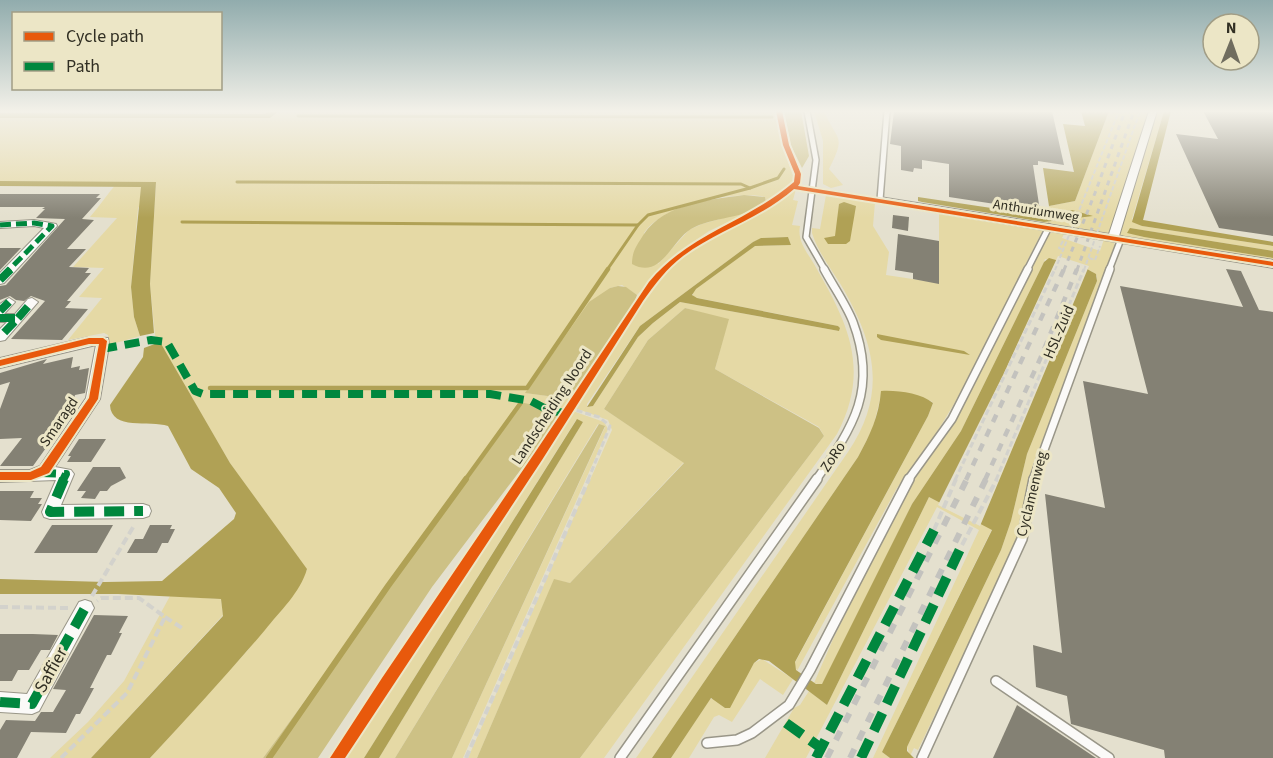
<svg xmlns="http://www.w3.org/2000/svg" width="1273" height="758" font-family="'Source Sans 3',sans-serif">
  <rect width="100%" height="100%" fill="#e4e0ce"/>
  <g fill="#e5d9a5" fill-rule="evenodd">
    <path d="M 0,111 L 272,111 L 264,114 Z"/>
    <path d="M 279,111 L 776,111 L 782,145 L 795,181 L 766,202 L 765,197 C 733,190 662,205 644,233 L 658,264 L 689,230 L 702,224 L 756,209 L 709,231 L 677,253 L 637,295 L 622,285 L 610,288 L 557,351 L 526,393 L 570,399 L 565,411 L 519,403 L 389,586 L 263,758 L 150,758 L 248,650 L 307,570 L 230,463 L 155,335 L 150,284 L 156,183 L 138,208 L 131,287 L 134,317 L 140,336 L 109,345 L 108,335 L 104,333 L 68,340 L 102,298 L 79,297 L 104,268 L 73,267 L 117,218 L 90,217 C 100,206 107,194 117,183 L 0,181 L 0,118 L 270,118 ZM 460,115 L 768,116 L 769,118 L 297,116 Z"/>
    <path d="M 814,111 L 824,111 C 837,142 847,134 829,169 L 843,185 L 831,188 L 823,184 L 823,141 Z"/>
    <path d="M 1109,111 L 1164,111 L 1132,219 L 1142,226 L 1273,246 L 1273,251 L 1130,228 L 1139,236 L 1273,258 L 1273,260 L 1037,223 L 1079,218 L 1072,210 L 1047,214 L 1049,206 L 1075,201 Z"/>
    <path d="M 796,189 L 793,200 L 798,201 L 792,225 L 800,226 C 797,241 807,252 814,264 C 848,323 871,369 837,434 L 604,758 L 580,758 L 824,436 L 819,427 L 715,369 L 728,320 L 685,308 L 648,340 L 604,409 L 684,462 L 570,583 L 554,580 L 477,758 L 468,758 L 612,430 L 608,420 L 572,407 L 651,288 L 667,269 L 700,243 L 759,213 ZM 788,237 L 791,245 L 754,246 L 693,291 L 693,297 L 838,326 L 840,328 L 839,331 L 680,302 L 653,323 L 638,337 L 593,406 L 587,407 L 587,404 L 640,326 L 753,242 L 763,238 Z"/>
    <path d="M 826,195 L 875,202 L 873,226 L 889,252 L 886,275 L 939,283 L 939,212 L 1043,230 L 957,399 L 937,432 L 897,488 L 797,671 L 794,664 L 797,659 L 928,416 L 933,403 L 931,401 L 904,393 L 882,391 L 873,428 L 858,457 L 652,758 L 636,758 L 848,452 C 888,393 875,343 841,285 C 831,269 818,252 812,233 L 812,228 L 820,229 Z"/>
    <path d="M 1053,232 L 1065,232 L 1062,238 L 1100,251 L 1104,239 L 1114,243 L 1115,246 L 1077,353 L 1033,464 L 1016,545 L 918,750 L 914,748 L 910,756 L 907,747 L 1001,550 L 1011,521 L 1027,454 L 1097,281 L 1097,276 L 1091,271 L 1045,259 L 1044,262 L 961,431 L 912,504 L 828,676 L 821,685 L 814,683 L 834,637 L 908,488 L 953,425 L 1049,234 Z"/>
    <path d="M 570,410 L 604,422 L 608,429 L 463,758 L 452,758 L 605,427 L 598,424 L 395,758 L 379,758 L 583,422 L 576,420 L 364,758 L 344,758 Z"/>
    <path d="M 929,497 L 992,529 L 882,752 L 890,758 L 873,758 L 979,530 L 937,507 L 806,758 L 765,758 L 794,708 L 800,705 L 809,691 L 827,705 Z"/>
    <path d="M 170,596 L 221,599 L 223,615 L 91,758 L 50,758 L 88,722 L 124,681 Z"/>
    <path d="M 762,659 L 793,679 L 783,695 L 760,679 L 732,722 L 719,715 L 714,717 L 689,758 L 671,758 L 710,699 L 714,699 L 725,708 L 754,663 Z"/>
  </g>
  <g fill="#cdc185">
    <path d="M 784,111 L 801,111 L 809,156 L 802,168 L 791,146 Z"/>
    <path d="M 744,195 L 765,197 L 766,202 C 750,218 712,217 691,229 C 671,241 661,280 632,264 C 632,251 637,245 644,234 C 665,203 709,200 744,195 Z"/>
    <path d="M 618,286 L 626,287 L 637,295 L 632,309 L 570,399 L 525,393 L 589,302 L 610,288 Z"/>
    <path d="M 685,308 L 729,319 L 715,369 L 819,428 L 824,436 L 580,758 L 477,758 L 554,579 L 570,583 L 684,463 L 604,409 L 648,340 Z"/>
    <path d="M 519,402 L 565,411 L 432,587 L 318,758 L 263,758 L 389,586 Z"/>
    <path d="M 599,424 L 605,426 L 452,758 L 395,758 Z"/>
  </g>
  <g fill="#b0a155">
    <path d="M 272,111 L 279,111 L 270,118 L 0,118 L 0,113 L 264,114 Z"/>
    <path d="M 1081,111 L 1109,111 L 1075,201 L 1049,206 L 1043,168 L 1074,172 L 1063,124 L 1085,126 Z"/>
    <path d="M 1164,111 L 1171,111 L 1143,220 L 1273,242 L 1273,246 L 1142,226 L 1132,222 Z"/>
    <path d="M 0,181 L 156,182 L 150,284 L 154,333 L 140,336 L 134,317 L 131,287 L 141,187 L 0,186 Z"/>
    <path d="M 918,197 L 1038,215 L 1072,210 L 1093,216 L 1044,222 L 922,202 L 918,201 Z"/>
    <path d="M 844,202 L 856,206 L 850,241 L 846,244 L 828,244 L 824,238 L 835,236 L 839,204 Z"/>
    <path d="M 1130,228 L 1273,251 L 1273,258 L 1144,237 L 1127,233 Z"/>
    <path d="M 788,237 L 791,245 L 755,246 L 696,289 L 692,295 L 697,298 L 838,326 L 840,328 L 839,331 L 680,302 L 653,323 L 638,337 L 593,406 L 587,407 L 640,326 L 753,242 L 761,238 Z"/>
    <path d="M 1049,258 L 1087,269 L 1096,274 L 1097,281 L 1027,454 L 1011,521 L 1001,550 L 907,747 L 907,751 L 914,758 L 890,758 L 882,752 L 992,530 L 929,497 L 827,705 L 769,661 L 759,659 L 754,663 L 730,708 L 725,708 L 711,698 L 671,758 L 652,758 L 858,457 C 870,435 879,416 881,391 C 897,390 921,393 933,403 L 928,416 L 795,662 L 796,670 L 816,684 L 822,684 L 912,504 L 961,431 L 1044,262 Z"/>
    <path d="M 877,334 L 964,351 L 970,355 L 881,340 L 877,337 Z"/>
    <path d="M 160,342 L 230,463 L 307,569 C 300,593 280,611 265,630 C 228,674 189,716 150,758 L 91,758 L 223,616 L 221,599 L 118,594 L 0,594 L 0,579 L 105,582 L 162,581 L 234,519 L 236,513 L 219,488 L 191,469 L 168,426 C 150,420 111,431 110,405 L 143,357 L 144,348 Z"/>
    <path d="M 577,419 L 583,422 L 379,758 L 364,758 Z"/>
  </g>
  <path fill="#e4e0ce" d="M 1058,256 L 1089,266 L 980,526 L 938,505 L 1003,375 Z"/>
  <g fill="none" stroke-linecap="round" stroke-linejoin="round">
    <g stroke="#b0a155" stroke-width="3">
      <path d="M 298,116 L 772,117"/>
      <path d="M 237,182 L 741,184 L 750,188"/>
      <path d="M 182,222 L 638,225"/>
      <path d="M 607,270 L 638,225 L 648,215 L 750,188 L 778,178 L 784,169"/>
    </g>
    <g stroke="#b0a155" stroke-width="4.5">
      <path d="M 210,388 L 527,388 L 608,269"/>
      <path d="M 465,480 L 520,404"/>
    </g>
    <path stroke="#b0a155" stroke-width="6" d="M 269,758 L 388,586 L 466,479"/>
  </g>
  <g fill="#848174">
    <path d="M 894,111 L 1052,111 L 1064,165 L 1038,161 L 1038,165 L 1033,165 L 1040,211 L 949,197 L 949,164 L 922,160 L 922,169 L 914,168 L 913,172 L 901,170 L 901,146 L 890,144 Z"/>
    <path d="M 1203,111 L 1273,111 L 1273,236 L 1219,228 L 1176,134 L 1218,139 Z"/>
    <path d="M 0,194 L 100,194 L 96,198 L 101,198 L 82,219 L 94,220 L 67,249 L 86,249 L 69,267 L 89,268 L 85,273 L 91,273 L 67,301 L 71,301 L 65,308 L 88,309 L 62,340 L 11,339 L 45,301 L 31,296 L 24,301 L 16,300 L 10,296 L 0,300 L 0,286 L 6,285 L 65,219 L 36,218 L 45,209 L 42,209 L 45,207 L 0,207 Z"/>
    <path d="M 893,215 L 909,217 L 908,231 L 892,228 Z"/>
    <path d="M 898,234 L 939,241 L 939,284 L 913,279 L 913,273 L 895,270 Z"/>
    <path d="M 0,248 L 21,248 L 0,270 Z"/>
    <path d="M 1226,269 L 1241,271 L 1259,310 L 1273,312 L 1273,758 L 1165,758 L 1164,750 L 1071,724 L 1067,696 L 1036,687 L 1033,645 L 1062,653 L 1045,494 L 1105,508 L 1083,381 L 1148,394 L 1120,286 L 1243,307 Z"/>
    <path d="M 73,357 L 71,368 L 80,366 L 79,370 L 89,368 L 85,393 L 75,395 L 71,413 L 33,466 L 0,466 L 22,438 L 0,439 L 0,409 L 10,382 L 0,385 L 0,373 L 47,359 L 43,364 Z"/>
    <path d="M 79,439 L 106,439 L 91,462 L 67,462 L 71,456 L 68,456 Z"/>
    <path d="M 93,467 L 120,467 L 126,478 L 111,486 L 107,491 L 100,491 L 95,499 L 81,498 L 86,491 L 77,491 Z"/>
    <path d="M 0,491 L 34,491 L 30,498 L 42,498 L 38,504 L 42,504 L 31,521 L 0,520 Z"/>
    <path d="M 52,525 L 113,525 L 97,553 L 34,553 Z"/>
    <path d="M 150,525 L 172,525 L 170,529 L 175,529 L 168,543 L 162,543 L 157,553 L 127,553 L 135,539 L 143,539 Z"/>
    <path d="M 94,615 L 128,616 L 119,633 L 122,633 L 111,655 L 107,655 L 90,688 L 94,688 L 80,714 L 76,714 L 66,733 L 31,732 L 17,758 L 0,758 L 0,730 L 6,720 L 35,721 L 41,712 L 53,712 L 66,690 L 53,689 Z"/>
    <path d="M 0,634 L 33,634 L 58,635 L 50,650 L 41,650 L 29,670 L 18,670 L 12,681 L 0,681 Z"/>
    <path d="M 1017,705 L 1096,758 L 993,758 Z"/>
  </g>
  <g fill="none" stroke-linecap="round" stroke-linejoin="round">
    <defs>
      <g id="lane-far2">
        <path d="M 807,111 L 816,160 L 806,237 L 825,270"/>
        <path d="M 880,200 L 887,111"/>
        <path d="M 1027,270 L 1049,227"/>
        <path d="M 1109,270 L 1121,239"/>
      </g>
      <g id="lane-far1">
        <path d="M 816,480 C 854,426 878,389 853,322 C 846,304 833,286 824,269"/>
        <path d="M 908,480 L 952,419 L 1028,269"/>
        <path d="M 1033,480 L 1110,269"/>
      </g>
      <g id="lane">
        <path d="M 996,681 L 1109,758"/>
        <path d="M 707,743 L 737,740 L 752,733 L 789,705 L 810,670 L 909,479"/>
        <path d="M 620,758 L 817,479"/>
        <path d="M 922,758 L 1022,539 L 1034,479"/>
      </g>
      <g id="street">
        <path d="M 1149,111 L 1157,111 L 1119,236 L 1273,260 L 1273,268 L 880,203 L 875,200 L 880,197 L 1109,234 Z"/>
        <path d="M 34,220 L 56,224 L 57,226 L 4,283 L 0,284 L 0,273 L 44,228 L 34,226 L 0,228 L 0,222 Z"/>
        <path d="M 9,298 L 15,302 L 4,314 L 15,314 L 28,299 L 32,298 L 38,302 L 5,340 L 0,341 L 0,329 L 7,322 L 0,322 L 0,304 Z"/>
        <path d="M 89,337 L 108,338 L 109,345 L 100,399 L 55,467 L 71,470 L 74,474 L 61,505 L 143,504 L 149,506 L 151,511 L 149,516 L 143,518 L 50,519 L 44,517 L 42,512 L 56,480 L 0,482 L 0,470 L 30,470 L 40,466 L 86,398 L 96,345 L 0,368 L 0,358 Z"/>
        <path d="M 85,600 L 91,602 L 94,608 L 39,711 L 32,714 L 0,712 L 0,692 L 27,694 L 79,602 Z"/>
      </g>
    </defs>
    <use href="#lane-far2" stroke="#999688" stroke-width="8"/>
    <use href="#lane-far1" stroke="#999688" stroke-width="10"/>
    <use href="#lane" stroke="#999688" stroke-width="12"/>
    <use href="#street" stroke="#999688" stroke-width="2"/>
    <g stroke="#d3d2cc" stroke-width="2" stroke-dasharray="4.5 2" stroke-linecap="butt">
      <path d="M 1063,241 L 1059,248 L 1064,250"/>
      <path d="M 1089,258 L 1095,260 L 1100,246"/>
    </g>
    <path stroke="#d3d2cc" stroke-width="3" stroke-dasharray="6 3" stroke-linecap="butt" d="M 568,408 L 599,417 L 610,426 L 588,480"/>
    <g stroke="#d3d2cc" stroke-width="4" stroke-dasharray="8 4" stroke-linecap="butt">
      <path d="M 92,596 L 135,524"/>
      <path d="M 0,607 L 68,608"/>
      <path d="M 165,617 L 182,628"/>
      <path d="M 61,758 L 127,693 L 165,617 L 139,598 L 101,598 L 97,601"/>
      <path d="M 466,758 L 589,479"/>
    </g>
    <use href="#lane-far2" stroke="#fbfaf8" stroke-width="5"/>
    <use href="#lane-far1" stroke="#fbfaf8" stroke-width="7"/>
    <use href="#lane" stroke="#fbfaf8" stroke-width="9"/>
    <use href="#street" fill="#fbfaf8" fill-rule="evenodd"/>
    <g stroke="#c3c2be" stroke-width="3" stroke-dasharray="5 5" stroke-linecap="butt">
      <path d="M 1064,270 L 1095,193 L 1125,111"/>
      <path d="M 1077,270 L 1134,111"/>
    </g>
    <g stroke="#c3c2be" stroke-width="4.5" stroke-dasharray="8 8" stroke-linecap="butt">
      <path d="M 966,480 L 1064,269"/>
      <path d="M 985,480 L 1040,359 L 1077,269"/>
    </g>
    <g stroke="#c3c2be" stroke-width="6" stroke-dasharray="10 10" stroke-linecap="butt">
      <path d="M 827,758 L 967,479"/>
      <path d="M 850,758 L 986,479"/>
    </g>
    <g stroke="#d3d2cc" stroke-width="2" stroke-dasharray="4.5 2" stroke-linecap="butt">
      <path d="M 1055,270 L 1119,111"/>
      <path d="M 1084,270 L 1140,111"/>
    </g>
    <g stroke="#d3d2cc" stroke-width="3" stroke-dasharray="6 3" stroke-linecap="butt">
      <path d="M 955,480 L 1055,269"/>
      <path d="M 996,480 L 1084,269"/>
    </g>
    <g stroke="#d3d2cc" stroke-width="4" stroke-dasharray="8 4" stroke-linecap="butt">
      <path d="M 934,530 L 956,479"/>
      <path d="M 962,545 L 997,479"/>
    </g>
    <path stroke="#00873e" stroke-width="5" stroke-dasharray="11 5" stroke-linecap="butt" d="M 0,225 L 34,223 L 52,226 L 9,270"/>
    <g stroke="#00873e" stroke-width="8" stroke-dasharray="15 8" stroke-linecap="butt">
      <path d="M 0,280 L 11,269"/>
      <path d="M 0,311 L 9,302"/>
      <path d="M 0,318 L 18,318 L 0,337"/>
      <path d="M 18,318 L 32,302"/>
      <path d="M 102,349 L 151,340 L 167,342 L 195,391 L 203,394 L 490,394 L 531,401 L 548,410 L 564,413"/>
      <path d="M 41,473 L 66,474 L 63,480"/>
    </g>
    <g stroke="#00873e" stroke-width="10" stroke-dasharray="20 10" stroke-linecap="butt">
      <path d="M 64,479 L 50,512 L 143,511"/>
      <path d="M 0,702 L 32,704 L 85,608"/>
      <path d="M 786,723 L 821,748"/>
      <path d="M 816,758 L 934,530"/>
      <path d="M 861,758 L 962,545"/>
    </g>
    <defs>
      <g id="cycleway">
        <path d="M 776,111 L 782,111 L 789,145 L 801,174 L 800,183 L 798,186 L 1273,262 L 1273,266 L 794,189 C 761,218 718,230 683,256 C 667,268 655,284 643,301 L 542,460 L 345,758 L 330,758 L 382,678 L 534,454 L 649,282 C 688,234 748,222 794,182 L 795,174 L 783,145 Z"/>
        <path d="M 89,338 L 103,338 L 107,341 L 98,399 L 49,473 L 31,480 L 0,480 L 0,472 L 30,472 L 41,467 L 89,398 L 99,344 L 89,344 L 0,366 L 0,360 Z"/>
      </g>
    </defs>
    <use href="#cycleway" stroke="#ece6c6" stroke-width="4"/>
    <use href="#cycleway" fill="#e8590c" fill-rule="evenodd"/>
  </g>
  <linearGradient id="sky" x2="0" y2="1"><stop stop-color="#91acad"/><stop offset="0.51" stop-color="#f3f1e9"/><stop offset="1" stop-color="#f3f1e9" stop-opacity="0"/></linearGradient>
  <rect width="1273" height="218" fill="url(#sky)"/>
  <g text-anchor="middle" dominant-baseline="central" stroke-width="6" stroke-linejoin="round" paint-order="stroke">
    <g font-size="14" fill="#312f23" stroke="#ece6c6">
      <text transform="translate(1036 211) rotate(9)">Anthuriumweg</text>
    </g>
    <g font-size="15" fill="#312f23" stroke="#ece6c6">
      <text transform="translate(1059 332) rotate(-67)">HSL-Zuid</text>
      <text transform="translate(552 407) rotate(-57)">Landscheiding Noord</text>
      <text transform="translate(59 422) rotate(-56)">Smaragd</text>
      <text transform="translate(833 457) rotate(-56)">ZoRo</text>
      <text transform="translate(1032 494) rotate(-76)">Cyclamenweg</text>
    </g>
    <g font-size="18" fill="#312f23" stroke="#ece6c6">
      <text transform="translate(51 670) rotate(-61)">Saffier</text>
    </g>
  </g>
  <rect x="12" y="12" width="210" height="78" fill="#ece6c6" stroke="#a19d85" stroke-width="1.5"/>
  <rect x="24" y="32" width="30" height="9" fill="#e8590c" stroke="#a19d85" stroke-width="1.5"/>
  <text x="66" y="42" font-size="18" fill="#312f23">Cycle path</text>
  <rect x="24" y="62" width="30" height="9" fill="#00873e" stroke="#a19d85" stroke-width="1.5"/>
  <text x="66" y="72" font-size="18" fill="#312f23">Path</text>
  <g transform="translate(1231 42) rotate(1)"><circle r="28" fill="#ece6c6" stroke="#a19d85" stroke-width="1.5"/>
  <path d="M0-4.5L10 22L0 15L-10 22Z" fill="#706d5f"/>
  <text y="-9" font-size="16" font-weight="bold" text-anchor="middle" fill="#312f23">N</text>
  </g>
</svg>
